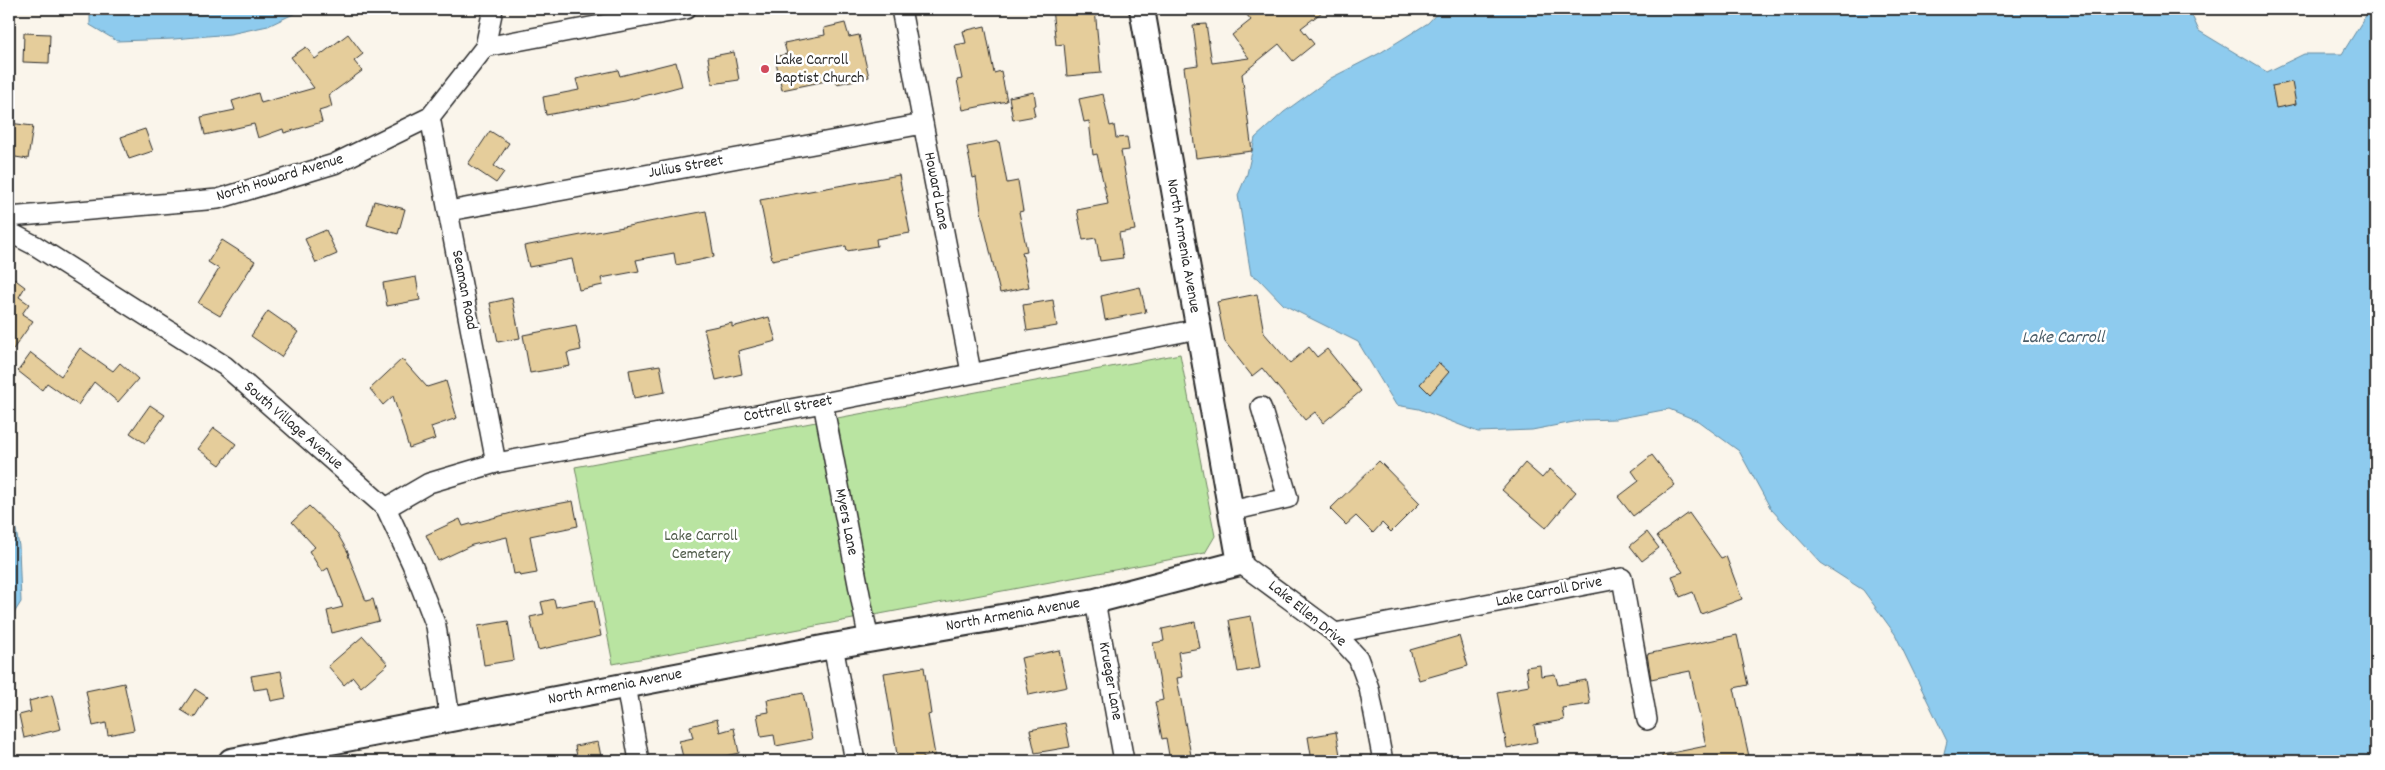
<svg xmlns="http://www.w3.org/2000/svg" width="2385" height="770" font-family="Dekko,sans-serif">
  <rect width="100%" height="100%" fill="#faf5eb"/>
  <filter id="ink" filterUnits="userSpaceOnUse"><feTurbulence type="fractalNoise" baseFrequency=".02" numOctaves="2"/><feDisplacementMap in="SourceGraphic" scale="10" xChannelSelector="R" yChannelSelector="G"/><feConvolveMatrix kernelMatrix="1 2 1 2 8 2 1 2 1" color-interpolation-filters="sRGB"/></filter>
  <g filter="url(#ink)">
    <path fill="#b9e4a1" stroke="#728866" d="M 1180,354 L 1215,536 L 1205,553 L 613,664 L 575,467 Z"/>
    <g fill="#8ecbee" stroke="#668ba0">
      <path d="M 90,9 L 304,9 L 268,26 L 230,34 L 174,39 L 117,41 L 90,25 Z"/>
      <path d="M 1441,9 L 2189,9 L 2199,31 L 2267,72 L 2304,54 L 2342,54 L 2370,9 L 2376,9 L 2376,761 L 1942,761 L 1947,741 L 1895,634 L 1863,590 L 1821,563 L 1771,509 L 1739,451 L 1698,421 L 1669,409 L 1615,419 L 1584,420 L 1532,430 L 1478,432 L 1419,409 L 1396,405 L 1358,342 L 1284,305 L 1258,278 L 1251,275 L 1238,195 L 1247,174 L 1255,138 L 1284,112 L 1331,78 L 1380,53 L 1428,23 Z"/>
      <path d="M 9,509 L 14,520 L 19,546 L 21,602 L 9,621 Z"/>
    </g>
    <g fill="#e5cd9b" stroke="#2b2b2b">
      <path d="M 1052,9 L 1095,9 L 1101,73 L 1067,76 L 1064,44 L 1056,45 Z"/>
      <path d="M 1242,9 L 1326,9 L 1301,28 L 1314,44 L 1293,61 L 1279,44 L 1242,74 L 1252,151 L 1196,158 L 1184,67 L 1198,65 L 1193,25 L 1206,24 L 1212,63 L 1249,58 L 1232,35 L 1251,20 Z"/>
      <path d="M 845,23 L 849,37 L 859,35 L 869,77 L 837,84 L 836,79 L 782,90 L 775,57 L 787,54 L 784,43 L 825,35 L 824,28 Z"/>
      <path d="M 985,26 L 994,73 L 1001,71 L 1007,101 L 963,110 L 957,80 L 962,79 L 955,45 L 966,43 L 963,31 Z"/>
      <path d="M 24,33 L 50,34 L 49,63 L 23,62 Z"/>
      <path d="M 348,34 L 363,54 L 354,61 L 362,71 L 329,95 L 332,107 L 319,111 L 322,122 L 284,133 L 283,129 L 258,138 L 254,124 L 205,135 L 201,117 L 235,110 L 232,101 L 258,93 L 261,103 L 314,88 L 291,57 L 306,47 L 315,59 Z"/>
      <path d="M 734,52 L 739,80 L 712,84 L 708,57 Z"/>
      <path d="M 676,62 L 682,86 L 625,101 L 546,115 L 543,97 L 579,90 L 576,79 L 618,70 L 620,76 Z"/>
      <path d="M 2292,82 L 2296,104 L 2276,108 L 2272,86 Z"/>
      <path d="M 1034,92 L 1036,105 L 1033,106 L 1035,116 L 1013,120 L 1009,97 Z"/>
      <path d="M 1103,94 L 1110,126 L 1114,125 L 1116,138 L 1127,137 L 1129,150 L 1121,151 L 1135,230 L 1119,233 L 1123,258 L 1100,261 L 1096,238 L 1083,240 L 1077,210 L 1108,204 L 1097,154 L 1093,155 L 1089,121 L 1084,122 L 1079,99 Z"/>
      <path d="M 9,123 L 33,126 L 28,159 L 9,156 Z"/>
      <path d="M 145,129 L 153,151 L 129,159 L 121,137 Z"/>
      <path d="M 490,131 L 509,143 L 494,166 L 504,172 L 496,183 L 468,164 Z"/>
      <path d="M 999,141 L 1007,183 L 1018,181 L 1023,211 L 1019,212 L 1027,251 L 1022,252 L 1029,287 L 1000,293 L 982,217 L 976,177 L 973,178 L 967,147 Z"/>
      <path d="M 899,175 L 910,233 L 876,239 L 877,246 L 847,251 L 846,246 L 772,260 L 760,200 Z"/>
      <path d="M 374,201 L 405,209 L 398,234 L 367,225 Z"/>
      <path d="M 706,211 L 714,257 L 676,265 L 674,253 L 636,260 L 639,271 L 601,278 L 603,285 L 579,290 L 572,259 L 529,267 L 524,246 Z"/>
      <path d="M 326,230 L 337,254 L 316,263 L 305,239 Z"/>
      <path d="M 222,240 L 255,261 L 220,316 L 198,303 L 219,269 L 208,262 Z"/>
      <path d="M 9,275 L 25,287 L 19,297 L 29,304 L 22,314 L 33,321 L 9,355 Z"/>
      <path d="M 416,277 L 420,300 L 387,306 L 383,283 Z"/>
      <path d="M 1140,287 L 1146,312 L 1105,320 L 1101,296 Z"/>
      <path d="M 1257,294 L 1264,333 L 1290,363 L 1309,347 L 1317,357 L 1327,349 L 1361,391 L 1323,423 L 1315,412 L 1305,420 L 1262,368 L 1252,376 L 1225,342 L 1217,302 Z"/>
      <path d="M 512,298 L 520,338 L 498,342 L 490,303 Z"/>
      <path d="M 1053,300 L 1057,326 L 1027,331 L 1023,305 Z"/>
      <path d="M 268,311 L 298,332 L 281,357 L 251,336 Z"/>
      <path d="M 769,317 L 776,341 L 738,351 L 742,374 L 716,380 L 704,329 L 732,323 L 732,327 Z"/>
      <path d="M 576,325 L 581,350 L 567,353 L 570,366 L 530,373 L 523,335 Z"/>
      <path d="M 80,348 L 113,371 L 120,363 L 138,379 L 118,402 L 94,382 L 78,405 L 47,383 L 42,390 L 18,371 L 31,353 L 61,376 Z"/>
      <path d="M 402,359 L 427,387 L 446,381 L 457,418 L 431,427 L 435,439 L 409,448 L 393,396 L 383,405 L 370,389 Z"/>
      <path d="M 1439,363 L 1449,372 L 1430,394 L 1420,384 Z"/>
      <path d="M 660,365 L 665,392 L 634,398 L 629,370 Z"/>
      <path d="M 150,405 L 165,415 L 145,443 L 130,433 Z"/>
      <path d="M 214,428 L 236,444 L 220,465 L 198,449 Z"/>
      <path d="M 1652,455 L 1675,485 L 1633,516 L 1618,497 L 1639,481 L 1632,471 Z"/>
      <path d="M 1379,461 L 1420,503 L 1391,532 L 1382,523 L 1373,533 L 1356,516 L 1346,525 L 1330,509 Z"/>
      <path d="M 1525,463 L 1542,478 L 1550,469 L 1576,492 L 1546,528 L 1502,490 Z"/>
      <path d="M 573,501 L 578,526 L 530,536 L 537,573 L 520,576 L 519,573 L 514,574 L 507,537 L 472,545 L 438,561 L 426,535 L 460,519 L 463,526 L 519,511 Z"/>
      <path d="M 309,506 L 337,533 L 349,554 L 348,555 L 366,601 L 373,599 L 379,621 L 332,633 L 327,611 L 343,607 L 328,568 L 322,572 L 309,551 L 315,547 L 292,522 Z"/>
      <path d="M 1689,513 L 1721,558 L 1726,556 L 1742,599 L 1701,614 L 1693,592 L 1680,597 L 1672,576 L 1683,572 L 1657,536 Z"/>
      <path d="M 1647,532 L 1659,548 L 1642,561 L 1630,546 Z"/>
      <path d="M 554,599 L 556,607 L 594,600 L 601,636 L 538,650 L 530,617 L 544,614 L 541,602 Z"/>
      <path d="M 1251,616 L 1260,668 L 1238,672 L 1229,620 Z"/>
      <path d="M 508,621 L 514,660 L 484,665 L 478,626 Z"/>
      <path d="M 1195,622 L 1200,648 L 1178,652 L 1182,677 L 1177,678 L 1192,761 L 1170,761 L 1166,738 L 1162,739 L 1155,702 L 1163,700 L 1153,643 L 1164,641 L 1162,629 Z"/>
      <path d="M 1737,635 L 1748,685 L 1734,688 L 1750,761 L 1662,761 L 1662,755 L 1706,746 L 1690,671 L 1651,679 L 1647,654 Z"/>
      <path d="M 363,636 L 388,664 L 361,687 L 353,677 L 344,685 L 328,666 Z"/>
      <path d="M 1459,636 L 1468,666 L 1419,680 L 1410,650 Z"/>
      <path d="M 1059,650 L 1067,687 L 1029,695 L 1021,658 Z"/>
      <path d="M 1540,665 L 1541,676 L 1555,674 L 1558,685 L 1586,680 L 1590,704 L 1562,708 L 1564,720 L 1534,725 L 1537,742 L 1507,748 L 1497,692 L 1529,686 L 1526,667 Z"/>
      <path d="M 924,667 L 931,714 L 928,715 L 935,755 L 923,757 L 924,761 L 898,761 L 884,673 Z"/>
      <path d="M 281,671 L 286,698 L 271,701 L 268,688 L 254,690 L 251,676 Z"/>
      <path d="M 124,683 L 134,730 L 108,735 L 106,723 L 93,726 L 86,691 Z"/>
      <path d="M 195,689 L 207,697 L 194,718 L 181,710 Z"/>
      <path d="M 803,693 L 812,739 L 776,746 L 774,735 L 761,737 L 757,714 L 769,712 L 767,700 Z"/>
      <path d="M 52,695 L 61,729 L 24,738 L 19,715 L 31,712 L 29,701 Z"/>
      <path d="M 717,719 L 720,732 L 734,728 L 739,753 L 702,761 L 684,761 L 679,741 L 693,738 L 690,726 Z"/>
      <path d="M 1065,723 L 1070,747 L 1035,753 L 1030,730 Z"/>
      <path d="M 1336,732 L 1341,761 L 1312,761 L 1308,737 Z"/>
      <path d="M 598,742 L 602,761 L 578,761 L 575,746 Z"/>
    </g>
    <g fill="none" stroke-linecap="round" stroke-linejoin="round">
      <defs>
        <g id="minor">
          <path d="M 901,9 L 971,372"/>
          <path d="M 485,47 L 493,9"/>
          <path d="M 430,117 L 496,463"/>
          <path d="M 449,211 L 923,124"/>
          <path d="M 9,217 L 218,199 L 334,164 L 430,117 L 485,47 L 686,9"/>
          <path d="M 9,232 L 36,246 L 225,366 L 386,508 L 412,564 L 436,626 L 450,718"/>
          <path d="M 823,403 L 869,641"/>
          <path d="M 386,508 L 429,483 L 496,463 L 823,403 L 1198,329"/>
          <path d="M 1231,511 L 1288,498 L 1261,407"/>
          <path d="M 1240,563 L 1335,633 L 1358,658 L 1369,688 L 1383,761"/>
          <path d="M 1095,601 L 1124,761"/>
          <path d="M 1335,633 L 1622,578 L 1647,720"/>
          <path d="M 833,646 L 855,761"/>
          <path d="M 626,685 L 639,761"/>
        </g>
        <path id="major" d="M 231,761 L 833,646 L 1095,601 L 1240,563 L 1142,9"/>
      </defs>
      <use href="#minor" stroke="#2b2b2b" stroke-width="22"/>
      <use href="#major" stroke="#2b2b2b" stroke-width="28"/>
      <use href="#minor" stroke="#fff" stroke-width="19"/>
      <use href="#major" stroke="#fff" stroke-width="24"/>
    </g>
  </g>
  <circle fill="#d1495b" stroke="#fff" stroke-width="2" cx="765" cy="69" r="5"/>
  <g text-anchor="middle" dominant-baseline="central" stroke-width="5" stroke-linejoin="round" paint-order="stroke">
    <g font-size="16" fill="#2b2b2b" stroke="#fff" text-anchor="start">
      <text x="775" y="60">Lake Carroll<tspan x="775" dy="18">Baptist Church</tspan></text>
    </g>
    <g font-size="16" fill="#2b2b2b" stroke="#fff">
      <text transform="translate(686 167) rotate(-10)">Julius Street</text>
      <text transform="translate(280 178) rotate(-17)">North Howard Avenue</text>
      <text transform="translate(936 191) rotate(79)">Howard Lane</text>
      <text transform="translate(1183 246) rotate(80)">North Armenia Avenue</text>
      <text transform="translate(464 290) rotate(79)">Seaman Road</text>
      <text transform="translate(788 409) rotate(-11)">Cottrell Street</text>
      <text transform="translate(293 426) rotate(41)">South Village Avenue</text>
      <text transform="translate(846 522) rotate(79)">Myers Lane</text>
      <text transform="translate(1549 592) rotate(-11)">Lake Carroll Drive</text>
      <text transform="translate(1307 614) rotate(39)">Lake Ellen Drive</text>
      <text transform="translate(1013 615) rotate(-10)">North Armenia Avenue</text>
      <text transform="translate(1110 681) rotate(80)">Krueger Lane</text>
      <text transform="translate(615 687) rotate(-11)">North Armenia Avenue</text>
    </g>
    <g font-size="16" fill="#4e5948" stroke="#fff">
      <text x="701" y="536">Lake Carroll<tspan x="701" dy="18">Cemetery</tspan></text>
    </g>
    <g font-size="18" font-style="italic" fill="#495b66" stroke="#fff">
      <text x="2063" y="338">Lake Carroll</text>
    </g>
  </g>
  <rect width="2385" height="770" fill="none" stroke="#fff" stroke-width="30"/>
  <rect x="15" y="15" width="2355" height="740" fill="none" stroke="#2b2b2b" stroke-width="2" filter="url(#ink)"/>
</svg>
